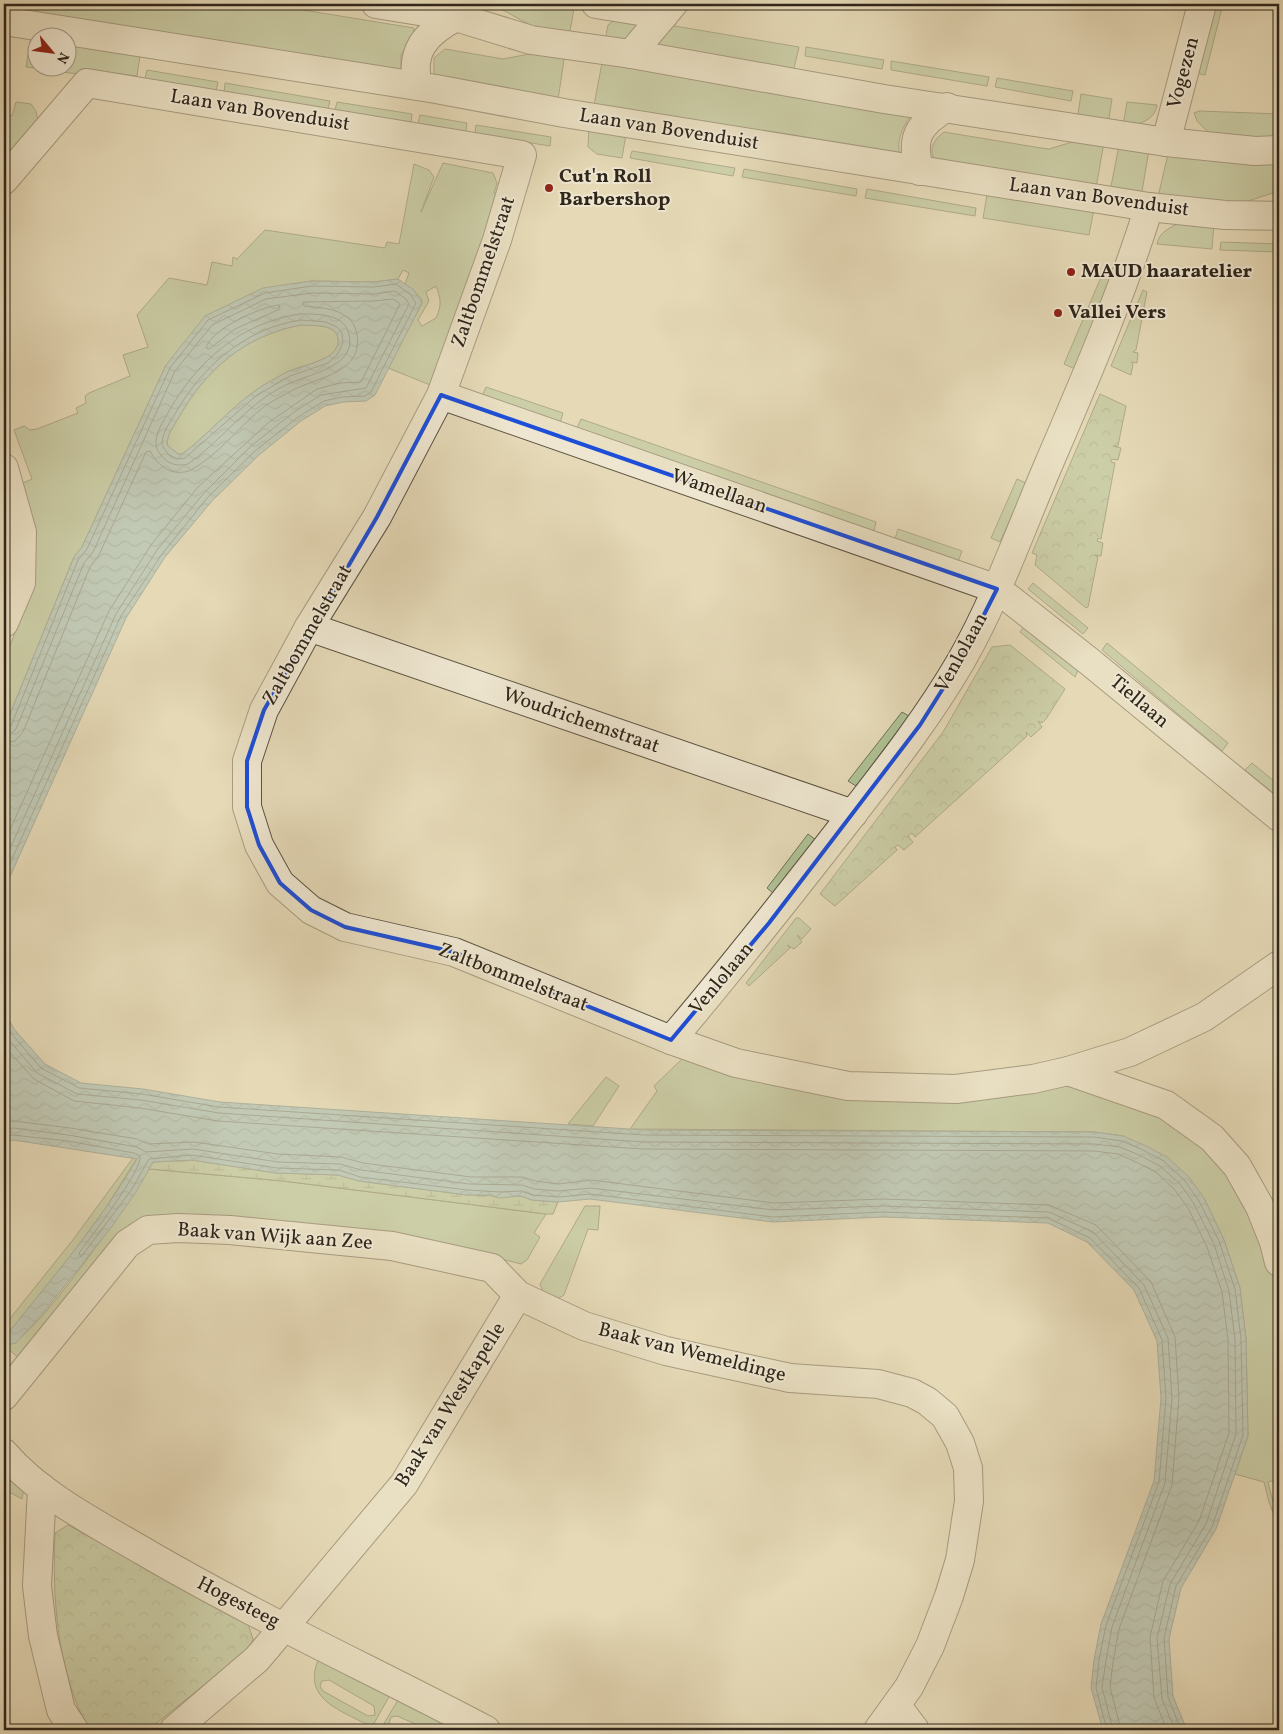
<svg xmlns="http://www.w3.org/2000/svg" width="1283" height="1734" font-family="Vollkorn,serif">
  <defs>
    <pattern id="wetland-marsh" width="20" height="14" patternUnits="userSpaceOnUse" patternTransform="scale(1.25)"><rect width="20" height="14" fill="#aec094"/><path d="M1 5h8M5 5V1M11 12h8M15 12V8" fill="none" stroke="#8e9c78"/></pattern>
    <pattern id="park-crowns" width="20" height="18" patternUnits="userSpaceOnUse" patternTransform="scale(1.25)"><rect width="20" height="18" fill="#aec094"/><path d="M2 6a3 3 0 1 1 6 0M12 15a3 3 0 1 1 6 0" fill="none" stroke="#8e9c78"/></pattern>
    <pattern id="water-waves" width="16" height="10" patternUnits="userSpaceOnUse" patternTransform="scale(1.25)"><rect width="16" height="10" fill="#98b9b7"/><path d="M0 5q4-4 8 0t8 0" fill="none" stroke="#7c9694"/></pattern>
  </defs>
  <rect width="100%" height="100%" fill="#e5d9b7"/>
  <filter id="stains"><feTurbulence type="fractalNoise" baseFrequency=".004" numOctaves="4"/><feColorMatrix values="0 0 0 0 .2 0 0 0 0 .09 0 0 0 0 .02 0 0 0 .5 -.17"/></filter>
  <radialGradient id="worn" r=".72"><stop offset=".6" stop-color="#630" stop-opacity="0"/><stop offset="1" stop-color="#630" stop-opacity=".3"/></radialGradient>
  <g fill="#aec094" stroke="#6e7358" fill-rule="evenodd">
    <path d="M 37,4 L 266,4 L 414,28 L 414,34 L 401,55 L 401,75 L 35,16 Z"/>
    <path d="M 473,4 L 543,4 L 574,9 L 569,36 L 537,29 L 503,10 Z"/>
    <path d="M 1213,4 L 1223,4 L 1205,75 L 1196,73 Z"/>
    <path d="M 618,17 L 644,27 L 623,41 L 605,40 L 608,25 Z"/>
    <path d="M 669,25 L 799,47 L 793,72 L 654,45 Z"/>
    <path d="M 31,36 L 38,38 L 38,68 L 68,68 L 68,39 L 141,49 L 137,76 L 81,69 L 77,74 L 26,67 Z"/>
    <path d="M 806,47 L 884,60 L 882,69 L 805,56 Z"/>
    <path d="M 445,49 L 503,59 L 545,51 L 565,53 L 558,100 L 434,78 L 434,58 Z"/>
    <path d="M 891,61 L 989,77 L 987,86 L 891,70 Z"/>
    <path d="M 602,63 L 911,116 C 902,128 896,140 900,156 L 594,105 Z"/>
    <path d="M 147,70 L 218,82 L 216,91 L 145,79 Z"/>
    <path d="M 997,78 L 1073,91 L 1071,101 L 995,87 Z"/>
    <path d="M 225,83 L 330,101 L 328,109 L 224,92 Z"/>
    <path d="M 1081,94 L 1112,99 L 1108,125 L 1077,121 Z"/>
    <path d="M 16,102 L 31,104 L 36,111 L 38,120 L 4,163 L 4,114 L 12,116 Z"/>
    <path d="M 337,102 L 412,114 L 411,123 L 335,110 Z"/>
    <path d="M 1127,102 L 1157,105 C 1155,121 1136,126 1123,126 Z"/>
    <path d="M 1199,111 L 1279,114 L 1279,141 L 1209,133 L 1197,121 L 1194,113 Z"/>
    <path d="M 420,115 L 467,123 L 466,132 L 418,124 Z"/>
    <path d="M 476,125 L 551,137 L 550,146 L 475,134 Z"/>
    <path d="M 589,125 L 627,129 L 622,158 L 597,154 L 588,147 Z"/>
    <path d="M 944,132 L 1041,148 L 1049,149 L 1082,139 L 1104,142 L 1096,188 L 936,161 C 927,151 934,139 944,132 Z"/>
    <path d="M 1119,146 L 1149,150 L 1141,197 L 1110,191 Z"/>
    <path d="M 632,151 L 735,168 L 733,176 L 630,158 Z"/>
    <path d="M 1168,154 L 1279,160 L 1279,191 L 1239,204 L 1158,197 Z"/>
    <path d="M 443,163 L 493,173 L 497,183 L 494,193 L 504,197 L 435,387 L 388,368 L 422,303 L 421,298 L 405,284 L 409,273 L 403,270 L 398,279 L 374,282 L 311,281 L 166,365 L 82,547 L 74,557 L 4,729 L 4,661 L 23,612 L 30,511 L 23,483 L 32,479 L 14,430 L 24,426 L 30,430 L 37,429 L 78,413 L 76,408 L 86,403 L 85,396 L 89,393 L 130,376 L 123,355 L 148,347 L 137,315 L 169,278 L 207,285 L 212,262 L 232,266 L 233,257 L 237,259 L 265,230 L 385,248 L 387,242 L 399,244 L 414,164 L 429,170 L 434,177 L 421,212 ZM 436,286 C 441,299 442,305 436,318 L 422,326 L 418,320 L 429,301 L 426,292 Z"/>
    <path d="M 744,169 L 857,189 L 856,196 L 742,177 Z"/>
    <path d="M 867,189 L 976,208 L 975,216 L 865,198 Z"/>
    <path d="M 988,189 L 1094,209 L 1089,235 L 983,218 Z"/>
    <path d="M 1184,221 L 1214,223 L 1212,249 L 1157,244 C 1159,231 1173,226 1184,221 Z"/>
    <path d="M 1221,242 L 1279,244 L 1279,252 L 1220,250 Z"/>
    <path d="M 1102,275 L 1113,277 L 1075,369 L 1064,364 Z"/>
    <path d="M 1143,290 L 1147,292 L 1136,350 L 1133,352 L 1138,353 L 1137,363 L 1131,362 L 1133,364 L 1131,375 L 1111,366 Z"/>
    <path d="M 301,325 C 312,326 335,323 338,338 C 342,361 299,365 285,373 C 275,379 264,384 255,391 C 229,409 208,435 182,454 L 178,454 L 167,445 C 167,434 174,426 179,417 C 206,369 246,335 301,325 Z"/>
    <path d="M 486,387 L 563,413 L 560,423 L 482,396 Z"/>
    <path d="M 581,419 L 876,522 L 874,531 L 577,428 Z"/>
    <path d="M 1017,479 L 1026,483 L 1000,542 L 991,538 Z"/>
    <path d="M 898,529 L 962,551 L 958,562 L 895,539 Z"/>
    <path d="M 1033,583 L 1088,628 L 1083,634 L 1028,589 Z"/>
    <path d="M 1026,624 L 1079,668 L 1075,677 L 1020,632 Z"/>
    <path d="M 1107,643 L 1228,743 L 1222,751 L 1102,650 Z"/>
    <path d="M 902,712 L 909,716 L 856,786 L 848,781 Z"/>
    <path d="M 1252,763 L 1279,785 L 1279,798 L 1245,770 Z"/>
    <path d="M 808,834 L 816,840 L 774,894 L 767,888 Z"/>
    <path d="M 796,918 L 799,918 L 811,929 L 802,939 L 797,935 L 802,942 L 794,949 L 787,945 L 790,948 L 749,986 L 746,983 Z"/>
    <path d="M 683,1058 L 738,1072 L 1068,1086 L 1089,1090 L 1165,1117 L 1209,1149 L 1240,1194 L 1264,1247 L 1274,1279 L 1279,1314 L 1279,1479 L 1268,1482 L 1275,1510 L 1279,1509 L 1279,1529 L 1269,1502 L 1264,1482 L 1235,1474 L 1248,1436 L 1246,1339 L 1240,1288 L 1224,1240 L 1204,1198 L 1123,1136 L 1095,1132 L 630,1129 L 657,1091 L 654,1086 Z"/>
    <path d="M 606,1077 L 619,1086 L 593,1126 L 568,1124 Z"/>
    <path d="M 133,1158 L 137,1158 L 105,1209 L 69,1258 L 4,1339 L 4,1326 L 72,1241 Z"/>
    <path d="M 149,1169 L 283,1181 L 546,1214 L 534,1233 L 540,1237 L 527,1260 L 521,1264 L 455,1247 L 147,1219 L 129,1225 L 117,1238 L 20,1359 L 8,1349 L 4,1355 L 4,1343 L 7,1345 C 37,1339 128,1201 149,1169 Z"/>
    <path d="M 585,1206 L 600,1206 L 598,1230 L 588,1229 L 564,1295 L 559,1298 L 543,1292 L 540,1284 Z"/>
    <path d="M 4,1472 L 24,1487 L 22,1499 L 11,1493 L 4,1493 Z"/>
    <path d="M 319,1658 L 390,1695 L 372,1727 C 343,1711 300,1700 319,1658 ZM 329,1680 L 374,1706 L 375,1715 L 368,1716 L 323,1691 L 320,1686 L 322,1681 Z"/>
    <path d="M 398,1700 L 458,1730 L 429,1730 L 397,1716 L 391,1717 L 388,1727 L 391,1730 L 380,1730 Z"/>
  </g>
  <path fill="url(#wetland-marsh)" stroke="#6e7358" d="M 192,1160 L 276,1173 L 338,1175 L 359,1181 L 467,1195 L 521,1196 L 532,1200 L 558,1202 L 553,1214 L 546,1214 L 283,1181 L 149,1169 L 153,1162 Z"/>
  <g fill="url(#park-crowns)" stroke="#6e7358">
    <path d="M 1100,394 L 1126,406 L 1118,446 L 1113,446 L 1121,448 L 1118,460 L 1111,459 L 1111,462 L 1115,463 L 1101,539 L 1098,538 L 1097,541 L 1103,543 L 1101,556 L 1095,555 L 1098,557 L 1088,607 L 1086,608 L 1035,565 L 1037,555 L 1032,553 Z"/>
    <path d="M 1010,645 L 1065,689 L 1046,719 L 1042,723 L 1038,721 L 1042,727 L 1031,737 L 1026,732 L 1027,736 L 915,837 L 912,833 L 908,836 L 913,842 L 904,850 L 898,845 L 895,847 L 897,850 L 835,906 L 820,894 L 943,732 L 992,647 Z"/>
    <path d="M 68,1525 L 248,1624 L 253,1639 L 249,1649 L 148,1730 L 89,1730 C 57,1671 52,1599 55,1533 Z"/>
  </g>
  <g fill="url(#water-waves)" stroke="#6e7e79" fill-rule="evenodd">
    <path d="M 398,279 L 414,290 L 422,303 L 375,395 L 366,401 L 343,402 L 325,406 L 301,421 L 259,455 L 212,501 L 165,557 L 126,618 L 4,890 L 4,729 L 74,557 L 82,547 L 166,365 L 205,316 L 263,288 L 311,281 L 374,282 ZM 301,325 C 312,326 335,323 338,338 C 342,361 299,365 285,373 C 275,379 264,384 255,391 C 229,409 208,435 182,454 L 178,454 L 167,445 C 167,434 174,426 179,417 C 206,369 246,335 301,325 Z"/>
    <path d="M 4,1010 L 14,1029 L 45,1064 L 81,1083 L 143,1089 L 220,1102 L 644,1130 L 1095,1132 L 1123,1136 L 1144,1145 L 1167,1157 L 1189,1177 L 1204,1198 L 1224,1240 L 1240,1288 L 1246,1339 L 1248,1436 L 1216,1529 L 1181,1588 L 1169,1639 L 1173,1696 L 1187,1730 L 1103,1730 L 1091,1688 L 1094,1660 L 1101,1624 L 1154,1481 L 1161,1398 L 1157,1341 L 1134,1290 L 1087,1242 L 1048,1223 L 883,1217 L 773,1222 L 590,1199 L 558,1202 L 532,1200 L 521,1196 L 499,1198 L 488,1195 L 467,1195 L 359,1181 L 338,1175 L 276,1173 L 192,1160 L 153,1162 L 136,1192 L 110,1229 L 44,1312 L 16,1343 L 7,1345 L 4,1343 L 5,1337 C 51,1279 100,1223 137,1159 L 13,1140 L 4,1141 Z"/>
  </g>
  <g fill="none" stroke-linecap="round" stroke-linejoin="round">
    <g stroke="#647069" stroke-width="1">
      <path d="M 279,305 L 280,309 L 235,329 L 209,349 L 206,348 C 211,329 260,307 279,305 Z"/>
      <path d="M 300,314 C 316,314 341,313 348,331 C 360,365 313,373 293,382 C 282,386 269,394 260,401 C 235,420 214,446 188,464 C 173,468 161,460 156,446 C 155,432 163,423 169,411 C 197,361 242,322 300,314 Z"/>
      <path d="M 301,320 L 326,322 L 337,327 L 342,333 L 343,343 L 337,355 L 328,363 L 290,376 L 257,395 L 185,458 L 177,459 L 168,454 L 162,445 C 162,433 169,424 175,414 C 202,366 246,328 301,320 Z"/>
      <path d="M 4,730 L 11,726 L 78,560 L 87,549 L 170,368 L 208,320 L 265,293 L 312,286 L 374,287 L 396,284 L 410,294 L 416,303 L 371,392 L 365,396 L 342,397 L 324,401 L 298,417 L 255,451 L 208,497 L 162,554 L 121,616 L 4,877"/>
      <path d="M 4,736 L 11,734 L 16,729 L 84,563 L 93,552 L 175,371 L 212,325 L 266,299 L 312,293 L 374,294 L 395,291 L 406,299 L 409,304 L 366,388 L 321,395 L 294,412 L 251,446 L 204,493 L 157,550 L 116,614 L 4,862"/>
      <path d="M 4,743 L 15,741 L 23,732 L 90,567 L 99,555 L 146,452 L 150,451 C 159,467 171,476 189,471 C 218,456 239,426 265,406 C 274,400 285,394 295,389 C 319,377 367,372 356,330 C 349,308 322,308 304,306 L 303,302 L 374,301 L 393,299 L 399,303 L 399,306 L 361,382 L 340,383 L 317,389 L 268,423 L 198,487 L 151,545 L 109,611 L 4,843"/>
      <path d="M 4,1021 L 10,1032 L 41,1068 L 79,1088 L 142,1094 L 219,1107 L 644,1135 L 1094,1137 L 1122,1141 L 1141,1149 L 1164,1161 L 1185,1181 L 1199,1201 L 1219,1241 L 1235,1289 L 1241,1339 L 1243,1435 L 1212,1527 L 1176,1586 L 1164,1638 L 1168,1697 L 1181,1730"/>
      <path d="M 4,1034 L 37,1073 L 77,1094 L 141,1100 L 219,1113 L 644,1142 L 1094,1144 L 1120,1147 L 1139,1155 L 1160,1166 L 1181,1185 L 1194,1204 L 1214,1244 L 1229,1291 L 1235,1340 L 1236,1434 L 1206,1524 L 1170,1584 L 1157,1638 L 1162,1699 L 1175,1730"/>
      <path d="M 4,1046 L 34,1079 L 74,1101 L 140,1108 L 218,1121 L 643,1149 L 1094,1151 L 1118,1154 L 1136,1162 L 1156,1172 L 1175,1190 L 1188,1208 L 1207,1247 L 1222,1292 L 1228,1340 L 1229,1433 L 1199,1521 L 1163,1581 L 1150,1637 L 1154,1698 L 1167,1730"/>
      <path d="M 4,1122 L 14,1121 L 70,1128 L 137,1139 L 148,1144 L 194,1142 L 278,1154 L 341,1157 L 363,1163 L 471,1177 L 522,1177 L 536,1181 L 558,1184 L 591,1180 L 774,1203 L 883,1199 L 1049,1205 L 1096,1225 L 1151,1282 L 1175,1337 L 1179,1397 L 1172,1485 L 1119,1629 L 1113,1662 L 1110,1687 L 1121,1730"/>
      <path d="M 4,1129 L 14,1128 L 68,1135 L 137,1147 L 146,1152 L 193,1149 L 278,1162 L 340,1164 L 361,1170 L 469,1184 L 522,1185 L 534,1189 L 558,1191 L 591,1188 L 774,1210 L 883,1206 L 1049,1212 L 1093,1232 L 1144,1285 L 1168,1338 L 1172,1398 L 1165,1483 L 1112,1627 L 1106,1661 L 1102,1687 L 1113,1730"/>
      <path d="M 4,1136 L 13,1135 L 68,1141 L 134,1153 L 140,1156 C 143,1170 89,1239 79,1253 L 81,1257 L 132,1189 L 149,1159 L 192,1155 L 277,1168 L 339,1170 L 360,1177 L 468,1190 L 501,1192 L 521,1191 L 533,1195 L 558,1197 L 590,1194 L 773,1217 L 883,1212 L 1048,1218 L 1090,1238 L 1139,1288 L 1162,1340 L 1166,1398 L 1159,1482 L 1106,1625 L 1099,1660 L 1096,1688 L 1107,1730"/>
    </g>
    <defs>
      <g id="minor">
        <path d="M 376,4 L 456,17 L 531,40 L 631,54 L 884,99 L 1166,142 L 1255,151 L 1279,150"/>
        <path d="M 596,4 L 664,15"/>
        <path d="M 4,21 L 436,89 L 564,113 L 1149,207 L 1225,215 L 1279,216"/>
        <path d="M 631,54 L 673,4"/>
        <path d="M 418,86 C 409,51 426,33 456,17"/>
        <path d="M 1166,142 L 1202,4"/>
        <path d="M 920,171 C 909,138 919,124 947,107"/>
        <path d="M 4,180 L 87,83 L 522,155 L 497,240 L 441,395 L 377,517 L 309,627 L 264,710 L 247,761 L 247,807 L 259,845 L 280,883 L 311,910 L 345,927 L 454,952 L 671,1040 L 736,1063 L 848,1086 L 956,1089 L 1033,1079 L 1068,1071 L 1130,1052 L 1204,1017 L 1279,965"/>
        <path d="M 441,395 L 997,589 L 1090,662 L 1279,817"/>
        <path d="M 4,468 L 22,532 L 21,583 L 4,623"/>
        <path d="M 309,627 L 853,814"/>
        <path d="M 671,1040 C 733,967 792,892 851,816 C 890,766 929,716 961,661 C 997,598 1021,528 1050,461 C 1086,377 1122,294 1149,207"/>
        <path d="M 1068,1071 L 1166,1105 L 1212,1138 L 1237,1166 L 1260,1207 L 1274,1242 L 1279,1262"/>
        <path d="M 4,1396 L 127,1244 L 148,1230 L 178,1228 L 230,1230 L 392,1246 L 492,1268 L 518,1295 L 584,1326 L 666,1351 L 790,1378 L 878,1384 L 912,1393 L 927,1401 L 945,1416 L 960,1443 L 968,1468 L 969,1501 L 960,1560 L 949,1596 L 930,1646 L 909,1687 L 878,1730"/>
        <path d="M 4,1453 C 40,1495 95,1523 143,1551 C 254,1616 372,1670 486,1730"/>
        <path d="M 42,1488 L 37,1586 L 43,1636 L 61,1710 L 74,1730"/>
        <path d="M 897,1706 L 915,1730"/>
        <path d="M 174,1730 L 257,1659 L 404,1484 L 518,1295"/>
      </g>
    </defs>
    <use href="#minor" stroke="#5c5342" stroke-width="30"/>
    <use href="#minor" stroke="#eee6d0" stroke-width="28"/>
  </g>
  <path d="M0 0H1283V1734H0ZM 441,395 L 997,589 L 961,660 L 920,725 L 769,923 L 671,1040 L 454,952 L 345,927 L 311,910 L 280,883 L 259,845 L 247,807 L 247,761 L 264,710 L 377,517 Z" fill="#e5d9b7" fill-opacity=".55" fill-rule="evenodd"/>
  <path fill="none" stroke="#1d4ed8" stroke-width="4" stroke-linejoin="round" d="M 441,395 L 997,589 L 961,660 L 920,725 L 769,923 L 671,1040 L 454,952 L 345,927 L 311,910 L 280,883 L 259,845 L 247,807 L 247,761 L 264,710 L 377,517 Z"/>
  <g fill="#8f2418" stroke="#eee6d0" stroke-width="2">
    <circle cx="549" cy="188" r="5"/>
    <circle cx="1071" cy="272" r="5"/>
    <circle cx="1058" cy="313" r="5"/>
  </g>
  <g text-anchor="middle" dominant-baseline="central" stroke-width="4" stroke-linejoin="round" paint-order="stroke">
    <g font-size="20" fill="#2f261b" stroke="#eee6d0">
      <text transform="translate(1184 73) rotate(-75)">Vogezen</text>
      <text transform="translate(260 111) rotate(9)">Laan van Bovenduist</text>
      <text transform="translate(669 130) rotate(9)">Laan van Bovenduist</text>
      <text transform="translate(1099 198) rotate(8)">Laan van Bovenduist</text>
      <text transform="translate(484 272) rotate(-71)">Zaltbommelstraat</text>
      <text transform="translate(719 492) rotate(19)">Wamellaan</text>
      <text transform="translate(308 635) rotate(-60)">Zaltbommelstraat</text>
      <text transform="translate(962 653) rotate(-61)">Venlolaan</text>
      <text transform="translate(1139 702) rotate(40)">Tiellaan</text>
      <text transform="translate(581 721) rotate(19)">Woudrichemstraat</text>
      <text transform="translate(513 978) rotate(21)">Zaltbommelstraat</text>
      <text transform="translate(722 979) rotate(-50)">Venlolaan</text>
      <text transform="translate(275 1237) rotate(4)">Baak van Wijk aan Zee</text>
      <text transform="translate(692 1353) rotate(14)">Baak van Wemeldinge</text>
      <text transform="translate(451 1405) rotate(-58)">Baak van Westkapelle</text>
      <text transform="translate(238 1603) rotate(27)">Hogesteeg</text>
    </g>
    <g font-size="20" font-weight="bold" fill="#2f261b" stroke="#eee6d0" text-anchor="start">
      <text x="559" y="177">Cut'n Roll<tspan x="559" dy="23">Barbershop</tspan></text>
      <text x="1081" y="272">MAUD haaratelier</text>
      <text x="1068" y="313">Vallei Vers</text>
    </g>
  </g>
  <rect width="1283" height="1734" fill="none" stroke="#e5d9b7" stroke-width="20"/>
  <rect x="5" y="5" width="1273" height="1724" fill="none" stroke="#2f261b" stroke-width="2.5"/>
  <rect x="10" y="10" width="1263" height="1714" fill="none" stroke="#2f261b"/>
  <g transform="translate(52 52) rotate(119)"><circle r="24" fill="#eee6d0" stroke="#a29988"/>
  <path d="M0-4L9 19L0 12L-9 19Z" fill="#8f2418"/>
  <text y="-8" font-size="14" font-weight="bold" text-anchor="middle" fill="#2f261b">N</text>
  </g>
  <rect width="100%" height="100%" filter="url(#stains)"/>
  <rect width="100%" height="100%" fill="url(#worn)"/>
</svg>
